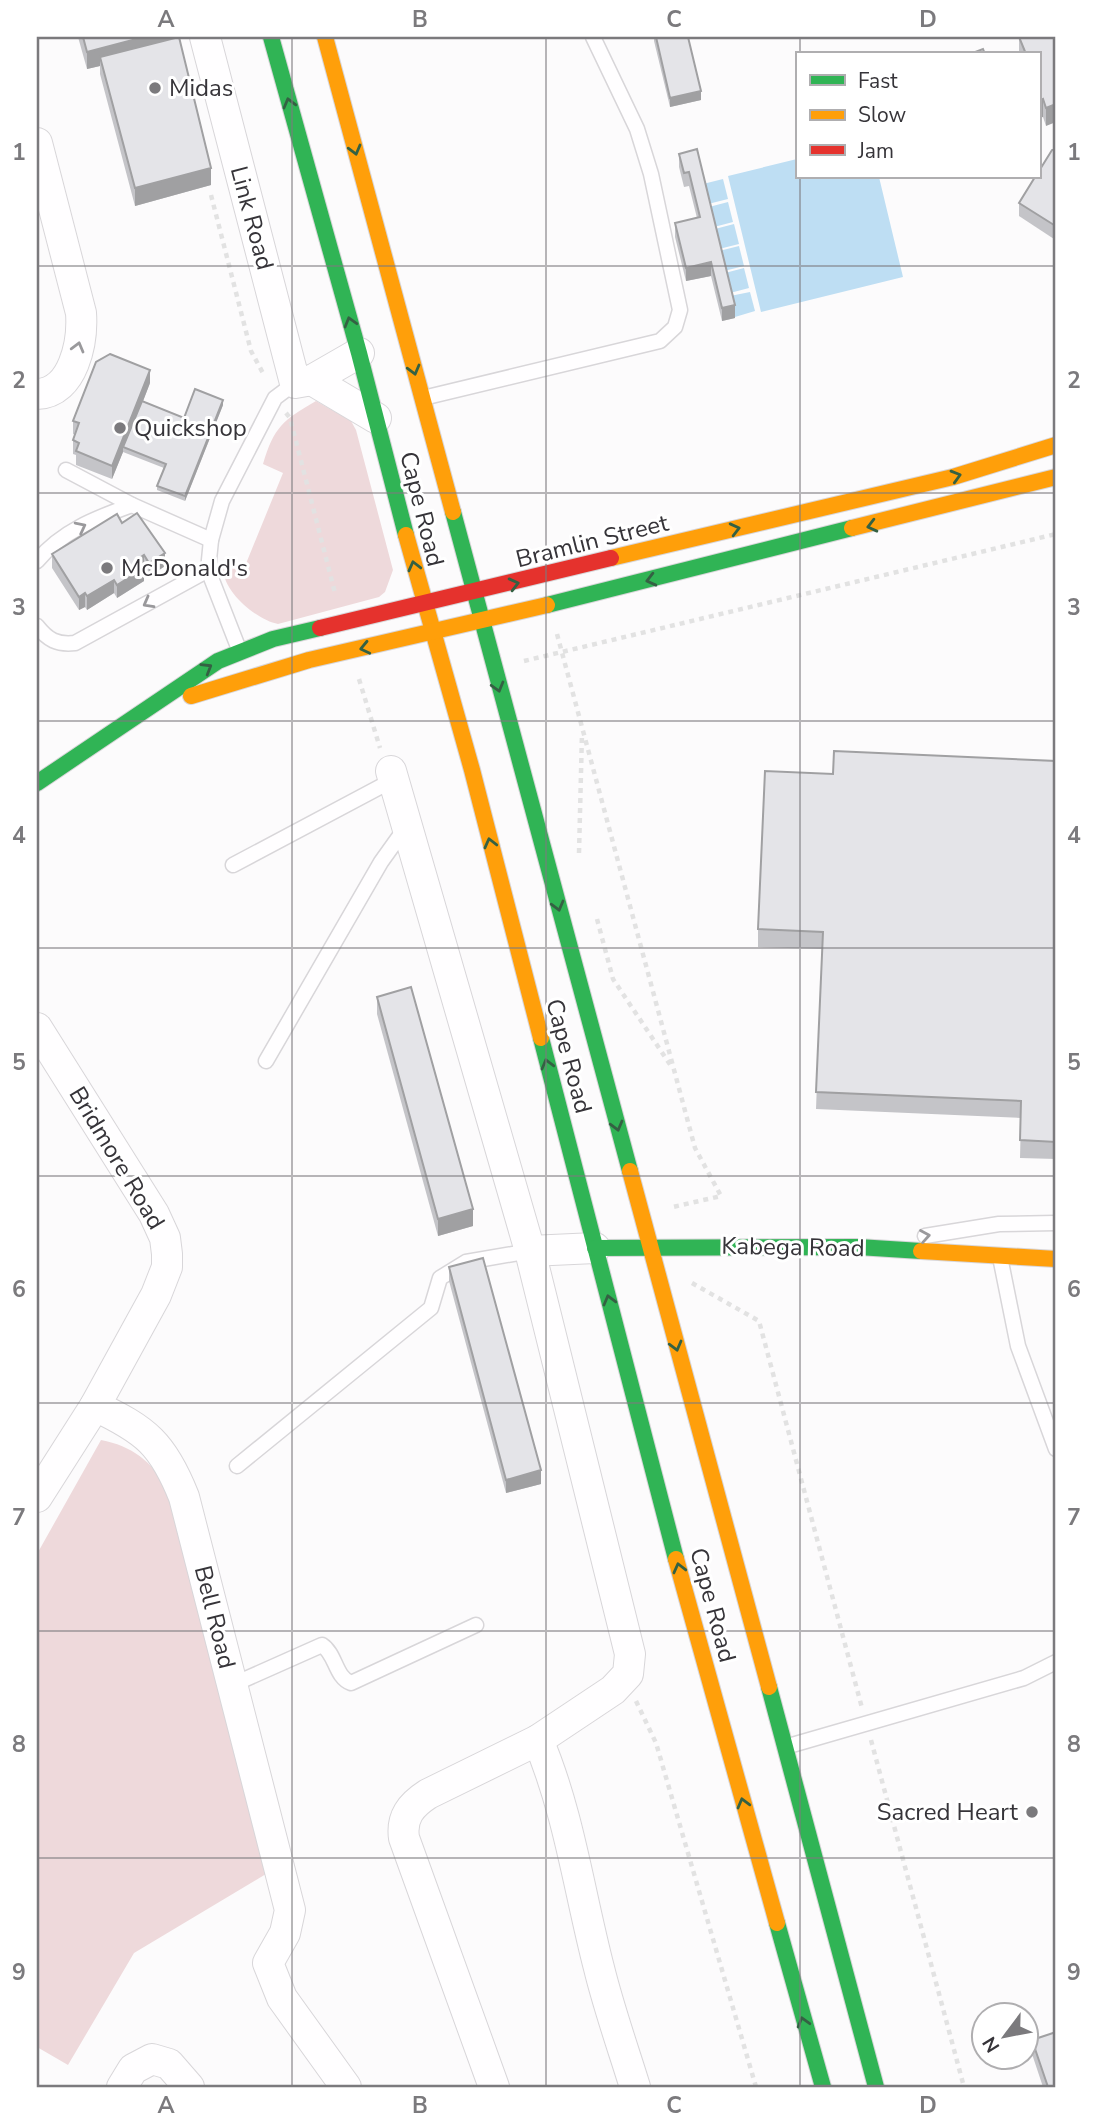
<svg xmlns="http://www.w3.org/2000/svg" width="1093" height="2124" font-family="'Nunito Sans',sans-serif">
  <rect width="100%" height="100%" fill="#fcfbfc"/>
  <g fill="#eed9db">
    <path d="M 316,401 L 351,421 L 356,430 L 393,570 L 385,592 L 379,597 L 278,624 C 256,620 218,588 224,564 L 231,561 L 245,566 L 283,473 L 263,464 C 274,427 283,420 316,401 Z"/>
    <path d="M 101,1440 C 132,1446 152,1461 167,1489 L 266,1874 L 134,1953 L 68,2065 L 37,2047 L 37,1554 Z"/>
  </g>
  <g fill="#bedef3">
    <path d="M 797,159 L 797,177 L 879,177 L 903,277 L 761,312 L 728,176 Z"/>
    <path d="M 723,179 L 728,199 L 708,204 L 703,184 Z"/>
    <path d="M 728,202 L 733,222 L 714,227 L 709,207 Z"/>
    <path d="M 734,224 L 739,244 L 719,249 L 715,229 Z"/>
    <path d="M 739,246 L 744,266 L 724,271 L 719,251 Z"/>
    <path d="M 744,268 L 749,288 L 730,293 L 725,273 Z"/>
    <path d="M 750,292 L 755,311 L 735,317 L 730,296 Z"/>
  </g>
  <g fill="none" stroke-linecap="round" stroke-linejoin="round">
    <defs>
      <g id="lane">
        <path d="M 423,398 L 660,341 L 675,327 L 680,310 L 651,174 L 637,129 L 593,37"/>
        <path d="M 66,470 L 132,505 L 211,540"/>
        <path d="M 37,561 C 62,531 96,518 132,505"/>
        <path d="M 37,626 C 48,640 57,645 75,643 L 208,570"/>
        <path d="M 240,652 L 208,570 L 211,540 L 222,501 L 275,398 L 295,383"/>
        <path d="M 233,865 L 393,780"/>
        <path d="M 266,1061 L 381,862 L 406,827"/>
        <path d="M 925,1236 L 999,1224 L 1056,1223"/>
        <path d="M 1000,1257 L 1018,1346 L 1056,1449"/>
        <path d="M 237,1466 L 431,1308 L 440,1278 L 466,1262 L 530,1251"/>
        <path d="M 232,1685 L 322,1645 C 336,1654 335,1677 351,1683 L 476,1625"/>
        <path d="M 785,1747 L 1024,1678 L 1056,1662"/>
      </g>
      <g id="street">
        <path d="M 205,37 L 295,383 L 312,380 L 359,353"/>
        <path d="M 37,143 L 81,313 C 83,341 74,393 37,394"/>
        <path d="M 312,380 L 376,418"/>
        <path d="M 391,771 L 530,1251 L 630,1654 L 628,1674 L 613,1690 L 538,1740 L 428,1794 C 411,1805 401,1817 404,1838 L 494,2087"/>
        <path d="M 37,1028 L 154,1214 L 165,1238 L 167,1254 L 167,1267 L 156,1295 L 95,1406 L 37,1497"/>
        <path d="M 530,1251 L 595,1248"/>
        <path d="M 95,1406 C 146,1430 163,1444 184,1497 L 290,1910 L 285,1933 L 268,1963 L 282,1998 L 346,2087"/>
        <path d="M 538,1740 C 569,1813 579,1891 599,1968 C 609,2009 623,2048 635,2087"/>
        <path d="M 122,2087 L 133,2069 L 152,2059 L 169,2064 L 189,2087"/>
      </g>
      <g id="fast">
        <path d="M 271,37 L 359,353 L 406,535"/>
        <path d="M 453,512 L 630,1171"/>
        <path d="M 547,605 L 852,528"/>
        <path d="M 37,783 L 218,661 L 273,639 L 320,628"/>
        <path d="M 541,1038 L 676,1559"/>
        <path d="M 595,1248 L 858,1247 L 921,1251"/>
        <path d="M 769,1687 L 876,2087"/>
        <path d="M 777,1923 L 823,2087"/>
      </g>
      <g id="slow">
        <path d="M 325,37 L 453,512"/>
        <path d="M 852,528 L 1056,477"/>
        <path d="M 406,535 L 472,770 L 541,1038"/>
        <path d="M 611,558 L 953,477 L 1056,445"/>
        <path d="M 191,696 L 309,660 L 547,605"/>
        <path d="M 630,1171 L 769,1687"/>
        <path d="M 921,1251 L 1056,1259"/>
        <path d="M 676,1559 L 777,1923"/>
      </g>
      <path id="jam" d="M 320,628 L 611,558"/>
    </defs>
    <use href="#lane" stroke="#d8d6d9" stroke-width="17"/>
    <use href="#street" stroke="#d8d6d9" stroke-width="32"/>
    <use href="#fast" stroke="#d8d6d9" stroke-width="18"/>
    <use href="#slow" stroke="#d8d6d9" stroke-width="18"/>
    <use href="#jam" stroke="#d8d6d9" stroke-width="18"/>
    <g stroke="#e2e2e2" stroke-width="4.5" stroke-dasharray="5 5" stroke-linecap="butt">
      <path d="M 211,195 L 251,351 L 264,375"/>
      <path d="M 286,413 L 290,418 L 335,593"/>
      <path d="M 557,634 L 695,1148 L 721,1196 L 673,1207 L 674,1210"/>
      <path d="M 524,661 L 1056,534"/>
      <path d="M 359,679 L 380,748"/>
      <path d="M 579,853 L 582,733"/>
      <path d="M 597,919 L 613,979 L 671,1066"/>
      <path d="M 692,1283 L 759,1321 L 862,1708"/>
      <path d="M 636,1701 L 656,1743 L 756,2087"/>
      <path d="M 871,1740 L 964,2087"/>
    </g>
    <use href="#lane" stroke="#fffeff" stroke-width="14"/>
    <use href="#street" stroke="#fffeff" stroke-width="30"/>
    <use href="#fast" stroke="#30b455" stroke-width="16"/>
    <use href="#slow" stroke="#ff9f0a" stroke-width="16"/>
    <use href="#jam" stroke="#e5322d" stroke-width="16"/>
  </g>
  <g fill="#c4c4c8">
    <path d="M 78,37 L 170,37 L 211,185 L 135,206 L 100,74 L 100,66 L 87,69 Z"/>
    <path d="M 654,37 L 688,37 L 701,100 L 670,107 L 654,41 Z"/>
    <path d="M 1019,37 L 1056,37 L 1046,126 L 1043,117 L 1039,54 L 1019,54 Z"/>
    <path d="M 697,149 L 735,318 L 722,321 L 711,276 L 686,281 L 675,237 L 675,223 L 697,218 L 689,186 L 684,187 L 679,167 L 679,154 Z"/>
    <path d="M 1056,149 L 1056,235 L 1054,239 L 1019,216 L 1019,203 Z"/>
    <path d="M 150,383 L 143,401 L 184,418 L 223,405 L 185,501 L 157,490 L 157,486 L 164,468 L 123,452 L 112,479 L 76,465 L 76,455 L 73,454 L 73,440 L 75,435 L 73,434 L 73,421 Z"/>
    <path d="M 122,523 L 165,566 L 149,577 L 144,569 L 144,581 L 117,598 L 114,593 L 87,610 L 85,607 L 79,610 L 52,568 L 52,554 Z"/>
    <path d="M 1056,761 L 1056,1159 L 1020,1158 L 1021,1118 L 816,1109 L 822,949 L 758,947 L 758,929 L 833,774 Z"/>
    <path d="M 377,997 L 473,1226 L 438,1236 L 377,1014 Z"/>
    <path d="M 449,1267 L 541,1484 L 506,1493 L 449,1281 Z"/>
    <path d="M 1032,2040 L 1056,2087 L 1043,2087 L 1032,2054 Z"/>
  </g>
  <g fill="#a0a0a2">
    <path d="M 144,37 L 170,37 L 170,48 L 100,57 L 100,66 L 87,69 L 87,52 Z"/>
    <path d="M 701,91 L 701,100 L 670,107 L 670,98 Z"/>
    <path d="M 1043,99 L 1043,117 L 1039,118 L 1039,101 Z"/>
    <path d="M 1056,104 L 1056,122 L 1046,126 L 1046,108 Z"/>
    <path d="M 211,168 L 211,185 L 135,206 L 135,188 Z"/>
    <path d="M 1056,222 L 1056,235 L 1054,239 L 1054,225 Z"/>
    <path d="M 711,262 L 711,276 L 686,281 L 686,268 Z"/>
    <path d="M 735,305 L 735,318 L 722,321 L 722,308 Z"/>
    <path d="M 150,370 L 150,383 L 125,448 L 123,447 L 123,452 L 112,479 L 112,466 Z"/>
    <path d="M 223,400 L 223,405 L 185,501 L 185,496 Z"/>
    <path d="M 165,553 L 165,566 L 149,577 L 149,563 Z"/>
    <path d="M 144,555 L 144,581 L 117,598 L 117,585 L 138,559 Z"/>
    <path d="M 114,580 L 114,593 L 87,610 L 87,596 Z"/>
    <path d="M 85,593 L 85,607 L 79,610 L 79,597 Z"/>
    <path d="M 473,1209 L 473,1226 L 438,1236 L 438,1219 Z"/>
    <path d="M 541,1470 L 541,1484 L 506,1493 L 506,1480 Z"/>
  </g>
  <g fill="#e4e4e8" stroke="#a0a0a2" stroke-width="2">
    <path d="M 83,37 L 144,37 L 87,52 Z"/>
    <path d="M 179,37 L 211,168 L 135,188 L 100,57 Z"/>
    <path d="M 656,37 L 688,37 L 701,91 L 670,98 Z"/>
    <path d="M 1019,37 L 1056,37 L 1056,104 L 1046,108 L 1043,99 L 1039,101 L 1039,54 L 1026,54 Z"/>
    <path d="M 983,49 L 985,54 L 970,54 Z"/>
    <path d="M 697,149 L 735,305 L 722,308 L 711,262 L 686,268 L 675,223 L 700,217 L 689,172 L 684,173 L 679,154 Z"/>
    <path d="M 1056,149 L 1056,222 L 1054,225 L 1019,203 L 1035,177 L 1039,177 L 1039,171 L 1052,150 Z"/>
    <path d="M 110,354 L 150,370 L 112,466 L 76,451 L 79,443 L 73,440 L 79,423 L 73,421 L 96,362 Z"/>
    <path d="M 195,389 L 223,400 L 185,496 L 157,486 L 166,464 L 123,447 L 142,401 L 184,418 Z"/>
    <path d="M 137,513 L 165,553 L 149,563 L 144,555 L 138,559 L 144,568 L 117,585 L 114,580 L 87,596 L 85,593 L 79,597 L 52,554 L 117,514 L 122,523 Z"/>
    <path d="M 834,751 L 1056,761 L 1056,1142 L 1020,1140 L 1021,1101 L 816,1092 L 823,932 L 758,929 L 765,771 L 833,774 Z"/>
    <path d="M 411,987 L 473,1209 L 438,1219 L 377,997 Z"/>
    <path d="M 483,1258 L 541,1470 L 506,1480 L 449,1267 Z"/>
    <path d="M 1056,2032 L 1056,2087 L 1048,2087 L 1032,2040 Z"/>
  </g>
  <defs><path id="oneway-chevron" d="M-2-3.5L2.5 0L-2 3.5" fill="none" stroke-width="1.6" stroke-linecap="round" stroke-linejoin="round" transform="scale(1.75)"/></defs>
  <g stroke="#346143">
    <use href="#oneway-chevron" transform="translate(289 103) rotate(-105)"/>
    <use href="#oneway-chevron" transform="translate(355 150) rotate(75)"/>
    <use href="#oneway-chevron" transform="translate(350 322) rotate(-106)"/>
    <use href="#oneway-chevron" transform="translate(414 370) rotate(75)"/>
    <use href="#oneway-chevron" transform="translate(956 476) rotate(-16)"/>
    <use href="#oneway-chevron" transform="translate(872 526) rotate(166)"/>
    <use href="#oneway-chevron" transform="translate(735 529) rotate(-14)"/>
    <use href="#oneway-chevron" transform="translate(414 566) rotate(-104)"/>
    <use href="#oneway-chevron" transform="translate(651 580) rotate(166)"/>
    <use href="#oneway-chevron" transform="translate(514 584) rotate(-14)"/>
    <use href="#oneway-chevron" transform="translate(365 648) rotate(167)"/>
    <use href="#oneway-chevron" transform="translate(207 668) rotate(-31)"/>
    <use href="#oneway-chevron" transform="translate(498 687) rotate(74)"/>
    <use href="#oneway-chevron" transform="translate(490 843) rotate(-104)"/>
    <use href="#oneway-chevron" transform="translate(558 906) rotate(75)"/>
    <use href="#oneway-chevron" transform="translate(547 1064) rotate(-105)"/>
    <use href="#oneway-chevron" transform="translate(617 1126) rotate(75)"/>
    <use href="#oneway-chevron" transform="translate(609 1300) rotate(-105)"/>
    <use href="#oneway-chevron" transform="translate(676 1346) rotate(75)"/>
    <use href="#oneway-chevron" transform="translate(679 1568) rotate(-104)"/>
    <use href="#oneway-chevron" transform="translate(743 1803) rotate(-105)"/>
    <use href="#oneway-chevron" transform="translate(803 2022) rotate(-106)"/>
  </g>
  <g stroke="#9a999c">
    <use href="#oneway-chevron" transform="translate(78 347) rotate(-75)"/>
    <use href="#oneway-chevron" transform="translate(81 527) rotate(-27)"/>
    <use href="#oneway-chevron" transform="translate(148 603) rotate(151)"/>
    <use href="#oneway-chevron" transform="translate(925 1236) rotate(-10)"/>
  </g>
  <path fill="none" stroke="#7b7a7d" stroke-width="2" stroke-opacity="0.55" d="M 292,37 L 292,2087M 546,37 L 546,2087M 800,37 L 800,54M 800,177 L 800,2087M 37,266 L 1056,266M 37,493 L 1056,493M 37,721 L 1056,721M 37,948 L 1056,948M 37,1176 L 1056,1176M 37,1403 L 1056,1403M 37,1631 L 1056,1631M 37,1858 L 1056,1858"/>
  <g fill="#7b7a7d" stroke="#fff" stroke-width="2.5">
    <circle cx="155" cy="88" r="7"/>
    <circle cx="120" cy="428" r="7"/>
    <circle cx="107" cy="568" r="7"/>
    <circle cx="1032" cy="1812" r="7"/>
  </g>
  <g text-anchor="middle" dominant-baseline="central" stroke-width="6" stroke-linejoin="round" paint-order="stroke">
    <g font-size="24" fill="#363439" stroke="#fff" text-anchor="start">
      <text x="169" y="88">Midas</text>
      <text x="134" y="428">Quickshop</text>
      <text x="121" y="568">McDonald's</text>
      <text x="1018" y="1812" text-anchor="end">Sacred Heart</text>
    </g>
    <g font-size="24" fill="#363439" stroke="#fff">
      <text transform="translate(252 218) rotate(75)">Link Road</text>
      <text transform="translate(422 509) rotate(76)">Cape Road</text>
      <text transform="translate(592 541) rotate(-14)">Bramlin Street</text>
      <text transform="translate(569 1056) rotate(75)">Cape Road</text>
      <text transform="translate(117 1158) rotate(59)">Bridmore Road</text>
      <text transform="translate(793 1247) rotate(1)">Kabega Road</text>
      <text transform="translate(713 1605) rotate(75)">Cape Road</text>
      <text transform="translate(215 1617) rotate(76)">Bell Road</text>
    </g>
  </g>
  <rect width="1093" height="2124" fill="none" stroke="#ffffff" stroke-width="77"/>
  <rect x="796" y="52" width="245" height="126" fill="#ffffff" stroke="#afaeb0" stroke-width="2"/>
  <rect x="810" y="75" width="35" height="10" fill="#30b455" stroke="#afaeb0" stroke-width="2"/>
  <text x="858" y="88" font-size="21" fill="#363439">Fast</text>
  <rect x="810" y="110" width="35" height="10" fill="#ff9f0a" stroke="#afaeb0" stroke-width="2"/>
  <text x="858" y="122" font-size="21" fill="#363439">Slow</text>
  <rect x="810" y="145" width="35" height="10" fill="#e5322d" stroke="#afaeb0" stroke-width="2"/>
  <text x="858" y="158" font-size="21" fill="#363439">Jam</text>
  <g transform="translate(1005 2036) rotate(238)"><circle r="33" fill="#ffffff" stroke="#afaeb0" stroke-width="2"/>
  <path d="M0-5L12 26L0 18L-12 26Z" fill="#7b7a7d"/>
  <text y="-10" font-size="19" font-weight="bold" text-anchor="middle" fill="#363439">N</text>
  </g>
  <rect x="38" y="38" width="1016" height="2048" fill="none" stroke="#7b7a7d" stroke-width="2.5"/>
  <g font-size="23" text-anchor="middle" font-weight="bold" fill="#7b7a7d">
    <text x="166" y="27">A</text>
    <text x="420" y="27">B</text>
    <text x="674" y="27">C</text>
    <text x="928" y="27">D</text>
    <text x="19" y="160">1</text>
    <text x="1074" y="160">1</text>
    <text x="19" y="388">2</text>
    <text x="1074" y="388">2</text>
    <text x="19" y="615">3</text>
    <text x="1074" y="615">3</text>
    <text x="19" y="843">4</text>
    <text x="1074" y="843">4</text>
    <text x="19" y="1070">5</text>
    <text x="1074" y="1070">5</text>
    <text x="19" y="1297">6</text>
    <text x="1074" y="1297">6</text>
    <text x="19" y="1525">7</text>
    <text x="1074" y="1525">7</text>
    <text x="19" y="1752">8</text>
    <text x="1074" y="1752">8</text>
    <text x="19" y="1980">9</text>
    <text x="1074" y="1980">9</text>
    <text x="166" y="2113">A</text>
    <text x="420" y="2113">B</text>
    <text x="674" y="2113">C</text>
    <text x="928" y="2113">D</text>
  </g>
</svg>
